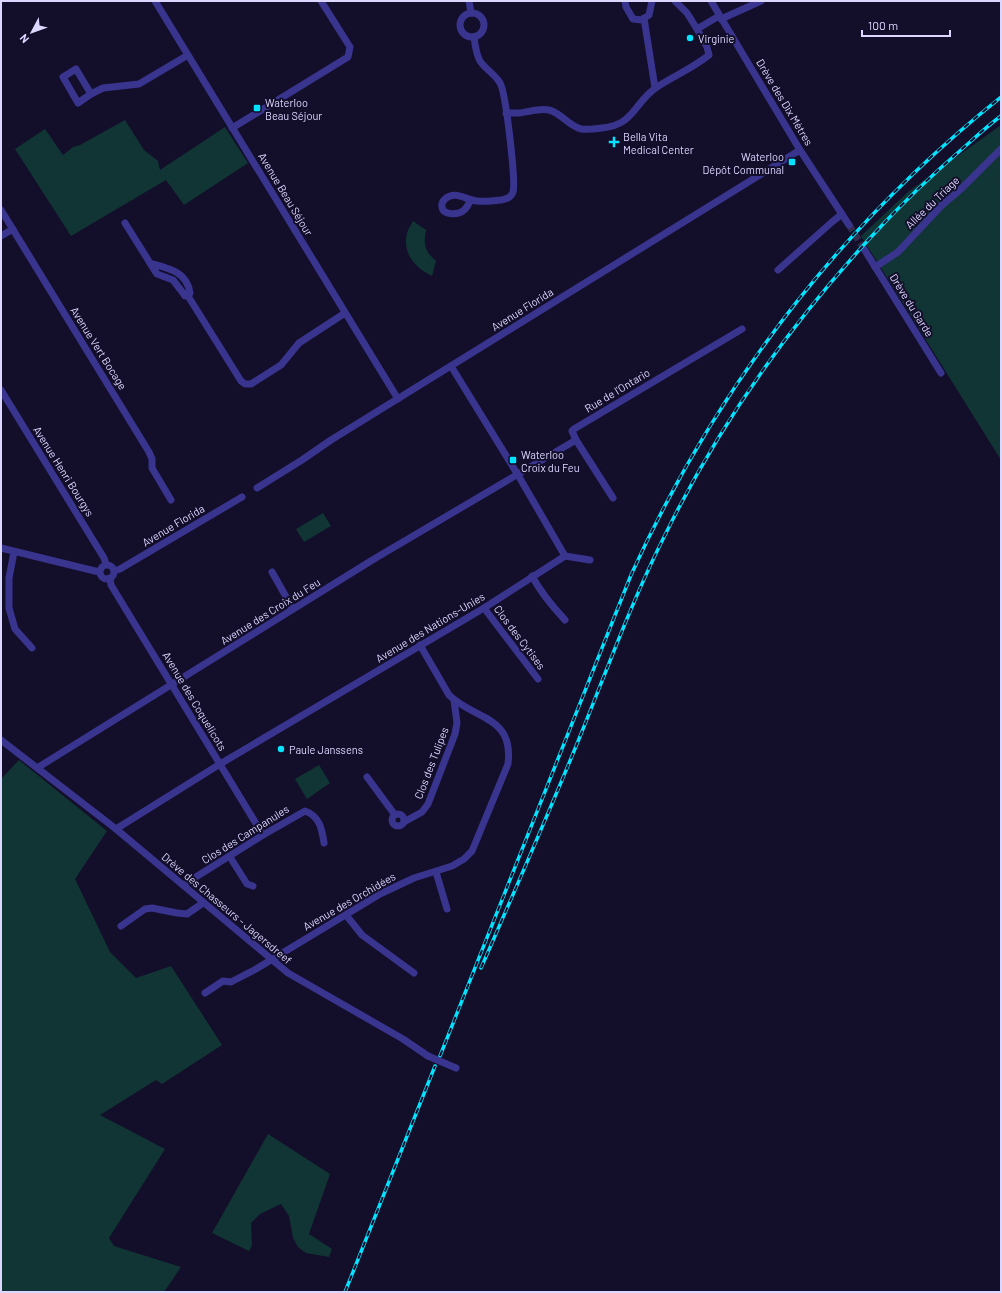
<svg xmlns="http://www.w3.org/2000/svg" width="1002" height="1293" font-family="Barlow,sans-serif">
  <rect width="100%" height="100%" fill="#130e2a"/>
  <g fill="#103534">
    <path d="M 125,120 L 144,150 L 158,161 L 160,170 L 225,127 L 248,163 L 184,205 L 166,180 L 71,236 L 15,149 L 45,129 L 63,155 L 73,147 L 80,145 Z"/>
    <path d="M 1001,125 L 1001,460 L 861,236 L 909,191 Z"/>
    <path d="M 413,221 L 426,230 C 423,245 425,251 436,261 L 432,276 C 415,268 402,253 407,233 C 408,229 411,225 413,221 Z"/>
    <path d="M 323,513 L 331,526 L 304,542 L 296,529 Z"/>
    <path d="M 19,760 L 107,831 L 75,879 L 110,952 L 136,978 L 171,966 L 222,1045 L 162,1084 L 156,1080 L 100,1115 L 165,1149 L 109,1238 L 114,1246 L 181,1267 L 164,1292 L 1,1292 L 1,779 Z"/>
    <path d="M 319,765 L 330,783 L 307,799 L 295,779 Z"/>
    <path d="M 268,1134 L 330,1174 L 309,1234 L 332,1249 L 329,1257 L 306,1253 L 298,1247 L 293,1238 L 289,1216 L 281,1204 L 260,1214 L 251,1223 L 252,1245 L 249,1251 L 212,1233 Z"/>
  </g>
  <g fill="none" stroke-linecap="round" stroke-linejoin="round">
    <path stroke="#312c4a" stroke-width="7" stroke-dasharray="7 3.5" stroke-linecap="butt" d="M 849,225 L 864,249"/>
    <g stroke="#39348e" stroke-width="7">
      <path d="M 155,1 L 398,399"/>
      <path d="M 469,1 L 471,13"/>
      <path d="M 625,1 L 626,7 L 633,19 L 642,20 L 649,15 L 652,1"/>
      <path d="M 675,1 L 687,13 L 697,29"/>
      <path d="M 711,1 L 800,150 L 849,225"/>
      <circle cx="472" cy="25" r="12"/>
      <path d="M 644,18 L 655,88"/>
      <path d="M 721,19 L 761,1"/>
      <path d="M 76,69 L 91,94 L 78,103 L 63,77 Z"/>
      <path d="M 91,94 L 103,88 L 139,84 L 188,55"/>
      <path d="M 506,113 C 510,113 515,113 519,113 C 529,112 539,108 549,110 C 561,113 569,126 581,129 C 588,130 595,129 602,128 C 635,125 634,102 657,87 C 674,76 693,68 709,55 L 707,47 L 697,29 L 719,16"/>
      <path d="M 232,128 L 348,57 L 350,47 L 321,1"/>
      <path d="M 471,200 C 469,203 467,208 464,210 C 459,215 443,216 442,207 C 441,203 443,201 445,199 C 455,190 466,200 477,201 C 485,202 493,201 501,200 C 506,199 511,198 513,192 C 516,182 506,93 500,83 C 495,74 485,69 480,61 C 476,54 475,45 474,37"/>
      <path d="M 1,210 L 149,452 L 152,459 L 152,468 L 171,500"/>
      <path d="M 125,223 L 150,263"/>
      <path d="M 1,236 L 13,229"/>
      <path d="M 864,249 L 941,373"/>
      <path d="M 875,267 L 898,252 L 941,206 L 962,188 L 1001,149"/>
      <path d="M 778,270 L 832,222 L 842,214"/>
      <path d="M 188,296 L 190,293 C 187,271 167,268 150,263 L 157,274 L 173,280 L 183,293 L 185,296 L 188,296 L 241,381 L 245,384 L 251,384 L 281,365 L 299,343 L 345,313"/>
      <path d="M 1,390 L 104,558 L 106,564"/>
      <path d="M 576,440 L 613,498"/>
      <path d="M 257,488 L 302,460 L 331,440 L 800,150"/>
      <path d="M 1,548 L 99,572"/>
      <path d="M 14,552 L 9,578 L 9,608 L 15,629 L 32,648"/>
      <path d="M 565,556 L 590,560"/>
      <circle cx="107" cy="572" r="7"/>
      <path d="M 114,571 L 120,569 L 242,497"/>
      <path d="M 272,572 L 293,609"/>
      <path d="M 532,576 C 541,593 552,606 565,620"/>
      <path d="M 110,578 L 111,585 L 263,835"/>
      <path d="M 484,608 L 538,679"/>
      <path d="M 1,740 L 116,829 L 288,973 L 403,1039 L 428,1056"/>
      <path d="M 37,768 L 374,559 L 576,440 L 572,431 L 574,429 L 742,329"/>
      <path d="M 367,777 L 395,815"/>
      <circle cx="398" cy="820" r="6"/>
      <path d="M 404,822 L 422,812 L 428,804 L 455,734 L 457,723 L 454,700"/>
      <path d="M 116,829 L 220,764 L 484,608 L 565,556 L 518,475 L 451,366"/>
      <path d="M 230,857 L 247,884 L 253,886"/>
      <path d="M 436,872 L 447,909"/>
      <path d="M 183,885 L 263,835 L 305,811 C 320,816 322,830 324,843"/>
      <path d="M 346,915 L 362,935 L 414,973"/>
      <path d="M 121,926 L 145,909 L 152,908 L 177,913 L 187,914 L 203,903"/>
      <path d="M 205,993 L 223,981 L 231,982 L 256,969 L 380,894 L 414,878 L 452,866 L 464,859 L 472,851 L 508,764 C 514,715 474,720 449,695 L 420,645"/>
    </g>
    <defs>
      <g id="rail">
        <path d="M 481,968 C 515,890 549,813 581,734 C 608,667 633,598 666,533 C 720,423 788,327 871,237 C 902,203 935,172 970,142 C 980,133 990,124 1001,116"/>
        <path d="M 440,1056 L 631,575 C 717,386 838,227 1001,97"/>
        <path d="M 345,1292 L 435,1066"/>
      </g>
    </defs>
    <use href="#rail" stroke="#03e2ff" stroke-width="3.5"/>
    <use href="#rail" stroke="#130e2a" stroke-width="2" stroke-dasharray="6" stroke-linecap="butt"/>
    <path stroke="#39348e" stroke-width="7" d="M 428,1056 L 456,1068"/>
  </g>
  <g fill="#03e2ff" stroke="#130e2a" stroke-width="1.5">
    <circle cx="690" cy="38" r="4"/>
    <rect x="253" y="104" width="8" height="8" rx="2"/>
    <path d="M612 136h4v4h4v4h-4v4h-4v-4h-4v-4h4z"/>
    <rect x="788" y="158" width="8" height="8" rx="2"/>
    <rect x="509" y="456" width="8" height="8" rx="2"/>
    <circle cx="281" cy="749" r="4"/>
  </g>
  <g text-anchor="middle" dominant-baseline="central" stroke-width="4" stroke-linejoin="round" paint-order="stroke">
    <g font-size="11" fill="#dcd7ff" stroke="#130e2a" text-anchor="start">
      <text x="698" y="38">Virginie</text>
      <text x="265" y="102">Waterloo<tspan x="265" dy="13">Beau Séjour</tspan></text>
      <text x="623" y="136">Bella Vita<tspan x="623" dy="13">Medical Center</tspan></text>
      <text x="784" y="156" text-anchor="end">Waterloo<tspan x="784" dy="13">Dépôt Communal</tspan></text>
      <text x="521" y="454">Waterloo<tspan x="521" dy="13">Croix du Feu</tspan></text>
      <text x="289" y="749">Paule Janssens</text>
    </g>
    <g font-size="11" fill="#dcd7ff" stroke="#130e2a">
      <text transform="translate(785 102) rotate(59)">Drève des Dix Mètres</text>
      <text transform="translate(286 194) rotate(59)">Avenue Beau Séjour</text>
      <text transform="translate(932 202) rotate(-44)">Allée du Triage</text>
      <text transform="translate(912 305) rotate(58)">Drève du Garde</text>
      <text transform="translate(522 309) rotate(-32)">Avenue Florida</text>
      <text transform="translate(99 348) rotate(58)">Avenue Vert Bocage</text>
      <text transform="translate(617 390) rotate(-31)">Rue de l'Ontario</text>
      <text transform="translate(64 471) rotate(58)">Avenue Henri Bourgys</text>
      <text transform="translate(173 525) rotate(-31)">Avenue Florida</text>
      <text transform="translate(270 611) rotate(-32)">Avenue des Croix du Feu</text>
      <text transform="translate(430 627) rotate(-31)">Avenue des Nations-Unies</text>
      <text transform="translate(520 637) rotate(53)">Clos des Cytises</text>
      <text transform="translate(195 701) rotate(59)">Avenue des Coquelicots</text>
      <text transform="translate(431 763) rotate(-69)">Clos des Tulipes</text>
      <text transform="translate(245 834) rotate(-32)">Clos des Campanules</text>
      <text transform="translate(349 901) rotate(-30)">Avenue des Orchidées</text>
      <text transform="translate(227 908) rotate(40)">Drève des Chasseurs - Jagersdreef</text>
    </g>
  </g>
  <rect width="1002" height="1293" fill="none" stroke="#dcd7ff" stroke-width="4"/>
  <g transform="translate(32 32) rotate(229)" stroke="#130e2a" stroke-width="3" paint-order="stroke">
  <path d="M0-3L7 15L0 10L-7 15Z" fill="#dcd7ff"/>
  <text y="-6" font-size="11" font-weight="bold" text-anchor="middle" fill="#dcd7ff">N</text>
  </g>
  <path d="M862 30v6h88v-6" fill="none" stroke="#dcd7ff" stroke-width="2"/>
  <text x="868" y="30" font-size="12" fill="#dcd7ff" stroke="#130e2a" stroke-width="3" paint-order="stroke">100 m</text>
</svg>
